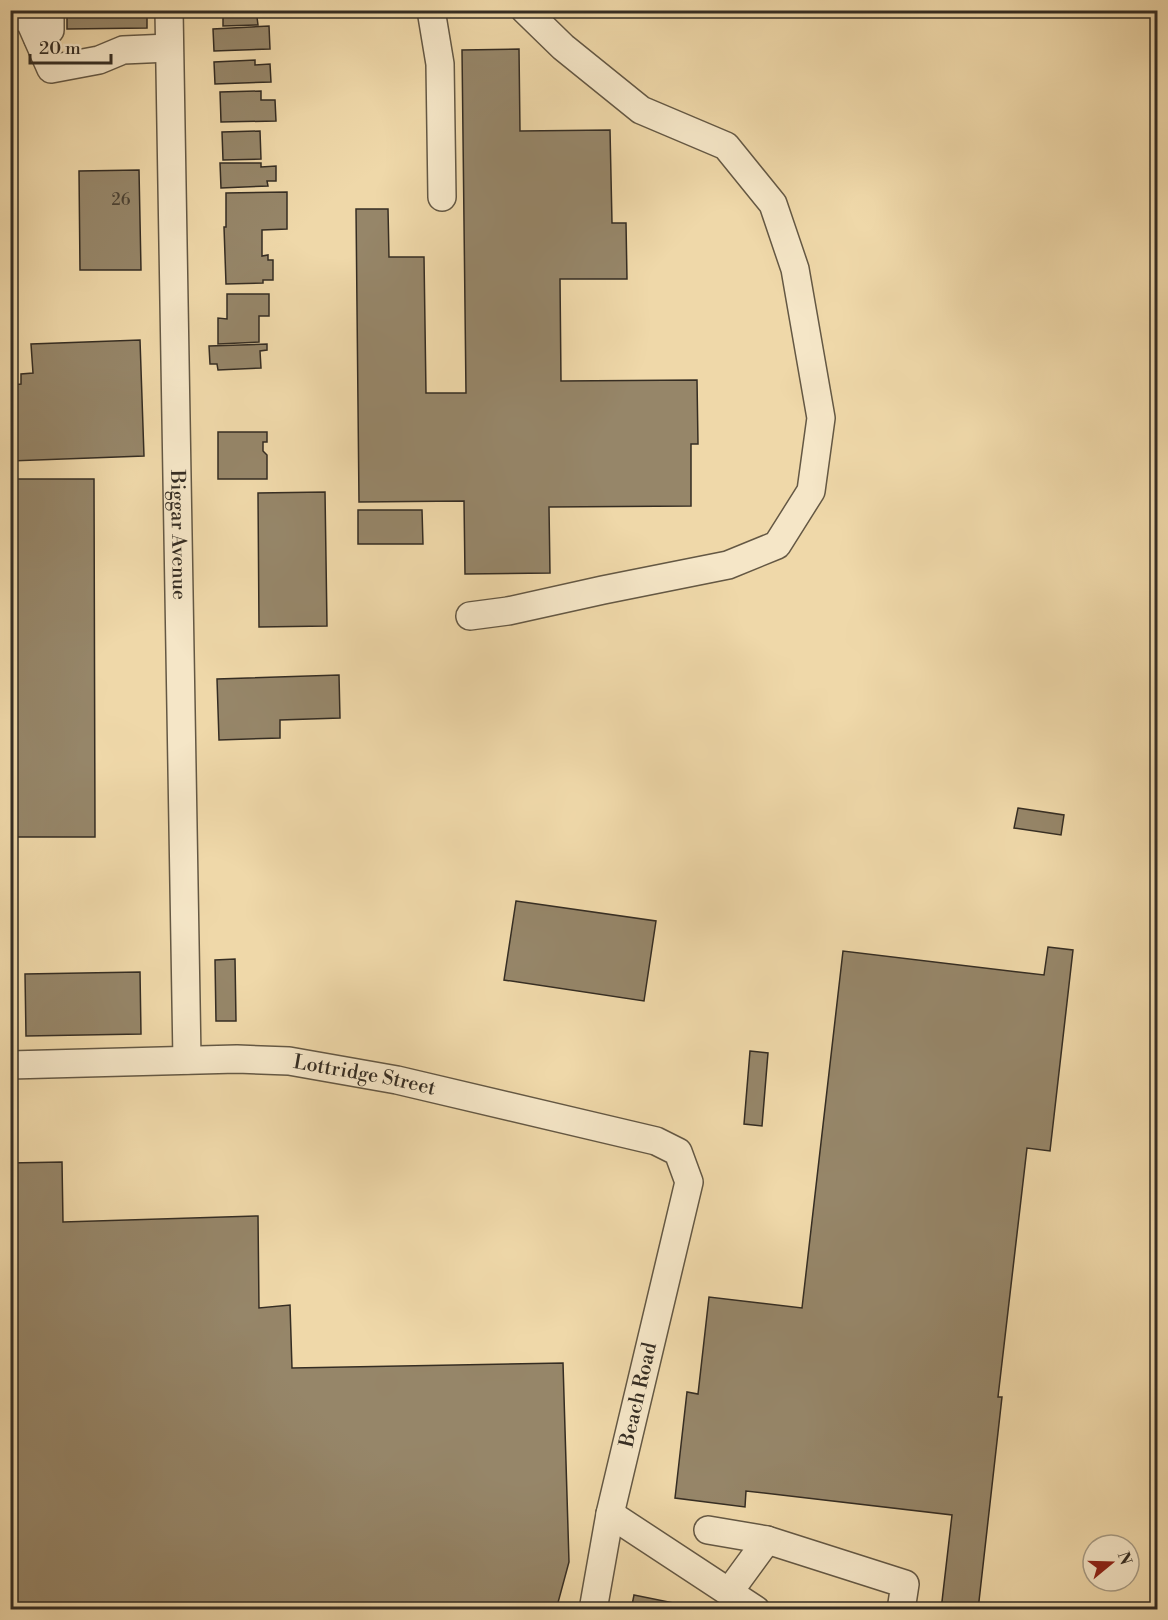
<svg xmlns="http://www.w3.org/2000/svg" width="1168" height="1620" font-family="'Libre Bodoni',serif">
  <rect width="100%" height="100%" fill="#efd8a9"/>
  <filter id="stains"><feTurbulence type="fractalNoise" baseFrequency=".00333" numOctaves="4"/><feColorMatrix values="0 0 0 0 .2 0 0 0 0 .09 0 0 0 0 .02 0 0 0 .5 -.17"/></filter>
  <radialGradient id="worn" r=".72"><stop offset=".6" stop-color="#630" stop-opacity="0"/><stop offset="1" stop-color="#630" stop-opacity=".3"/></radialGradient>
  <g fill="#968669" stroke="#352d23" stroke-width="1.5">
    <path d="M 67,10 L 147,10 L 147,28 L 67,29 Z"/>
    <path d="M 223,10 L 272,10 L 272,16 L 257,17 L 258,25 L 223,26 Z"/>
    <path d="M 269,26 L 270,49 L 214,51 L 213,29 Z"/>
    <path d="M 519,49 L 520,131 L 610,130 L 612,223 L 626,223 L 627,279 L 560,279 L 561,381 L 697,380 L 698,444 L 691,444 L 691,506 L 549,507 L 550,573 L 465,574 L 464,501 L 359,502 L 356,209 L 388,209 L 389,257 L 424,257 L 426,393 L 466,393 L 462,50 Z"/>
    <path d="M 255,60 L 255,65 L 270,64 L 271,82 L 215,84 L 214,62 Z"/>
    <path d="M 261,91 L 261,100 L 275,100 L 276,121 L 221,122 L 220,92 Z"/>
    <path d="M 260,131 L 261,159 L 223,160 L 222,132 Z"/>
    <path d="M 220,163 L 261,163 L 261,167 L 276,166 L 276,181 L 267,181 L 268,186 L 221,188 Z"/>
    <path d="M 139,170 L 141,270 L 80,270 L 79,171 Z"/>
    <path d="M 287,192 L 287,229 L 262,230 L 262,256 L 268,255 L 268,260 L 273,260 L 273,280 L 263,280 L 263,283 L 226,284 L 224,227 L 226,227 L 226,193 Z"/>
    <path d="M 227,294 L 269,294 L 269,316 L 259,316 L 259,342 L 218,344 L 218,318 L 227,319 Z"/>
    <path d="M 140,340 L 144,456 L 10,461 L 10,385 L 21,384 L 21,374 L 33,373 L 31,344 Z"/>
    <path d="M 267,344 L 267,350 L 260,351 L 261,368 L 218,370 L 217,364 L 210,364 L 209,346 Z"/>
    <path d="M 218,432 L 267,432 L 267,442 L 263,442 L 263,451 L 267,455 L 267,479 L 218,479 Z"/>
    <path d="M 10,479 L 94,479 L 95,837 L 10,837 Z"/>
    <path d="M 325,492 L 327,626 L 259,627 L 258,493 Z"/>
    <path d="M 358,510 L 422,510 L 423,544 L 358,544 Z"/>
    <path d="M 339,675 L 340,718 L 280,720 L 280,738 L 219,740 L 217,679 Z"/>
    <path d="M 1018,808 L 1064,815 L 1061,835 L 1014,828 Z"/>
    <path d="M 516,901 L 656,921 L 644,1001 L 504,980 Z"/>
    <path d="M 1048,947 L 1073,950 L 1050,1151 L 1027,1148 L 998,1397 L 1002,1397 L 978,1610 L 941,1610 L 952,1515 L 746,1491 L 745,1507 L 675,1498 L 687,1392 L 698,1394 L 709,1297 L 802,1308 L 843,951 L 1044,975 Z"/>
    <path d="M 235,959 L 236,1021 L 216,1021 L 215,960 Z"/>
    <path d="M 140,972 L 141,1034 L 26,1036 L 25,974 Z"/>
    <path d="M 750,1051 L 768,1053 L 762,1126 L 744,1124 Z"/>
    <path d="M 62,1162 L 63,1222 L 258,1216 L 259,1308 L 290,1305 L 292,1368 L 563,1363 L 569,1562 L 556,1610 L 10,1610 L 10,1163 Z"/>
    <path d="M 634,1595 L 679,1604 L 679,1608 L 685,1610 L 631,1610 Z"/>
  </g>
  <g fill="none" stroke-linecap="round" stroke-linejoin="round">
    <defs>
      <g id="minor">
        <path id="s1" d="M 169,10 L 187,1060"/>
        <path d="M 431,10 L 440,64 L 442,197"/>
        <path d="M 10,17 L 28,17 L 51,69 L 99,60 L 123,50 L 169,48"/>
        <path d="M 38,39 L 50,30 L 50,10"/>
        <path d="M 470,616 L 508,611 L 603,590 L 728,565 L 777,545 L 811,491 L 821,418 L 795,269 L 773,204 L 726,146 L 641,110 L 563,47 L 525,10"/>
        <path id="s2" d="M 10,1065 L 237,1059 L 289,1061 L 397,1080 L 656,1141 L 678,1152 L 689,1182 L 610,1514 L 593,1610"/>
        <path d="M 610,1514 L 756,1610"/>
        <path d="M 708,1530 L 767,1540 L 905,1584 L 901,1610"/>
        <path d="M 729,1592 L 767,1540"/>
      </g>
    </defs>
    <use href="#minor" stroke="#645844" stroke-width="30"/>
    <use href="#minor" stroke="#f5e6c7" stroke-width="27"/>
  </g>
  <g text-anchor="middle" dominant-baseline="central" stroke-width="5" stroke-linejoin="round" paint-order="stroke">
    <g font-size="16" fill="#4d4334">
      <text x="121" y="200">26</text>
    </g>
    <g font-size="20" fill="#352d23" stroke="#f5e6c7">
      <text stroke="none"><textPath href="#s1" startOffset="525">Biggar Avenue</textPath></text>
      <text stroke="none"><textPath href="#s2" startOffset="356">Lottridge Street</textPath></text>
      <text transform="translate(639 1395) rotate(-77)">Beach Road</text>
    </g>
  </g>
  <rect width="1168" height="1620" fill="none" stroke="#efd8a9" stroke-width="36"/>
  <rect x="12" y="12" width="1144" height="1596" fill="none" stroke="#352d23" stroke-width="3"/>
  <rect x="18" y="18" width="1132" height="1584" fill="none" stroke="#352d23" stroke-width="1.5"/>
  <g transform="translate(1111 1563) rotate(71)"><circle r="28" fill="#f5e6c7" stroke="#a89c85" stroke-width="1.5"/>
  <path d="M0-4.5L10 22L0 15L-10 22Z" fill="#8f2418"/>
  <text y="-9" font-size="16" font-weight="bold" text-anchor="middle" fill="#352d23">N</text>
  </g>
  <path d="M30 54v9h81v-9" fill="none" stroke="#352d23" stroke-width="3"/>
  <text x="39" y="54" font-size="18" fill="#352d23" stroke="#f5e6c7" stroke-width="4.5" paint-order="stroke">20 m</text>
  <rect width="100%" height="100%" filter="url(#stains)"/>
  <rect width="100%" height="100%" fill="url(#worn)"/>
</svg>
